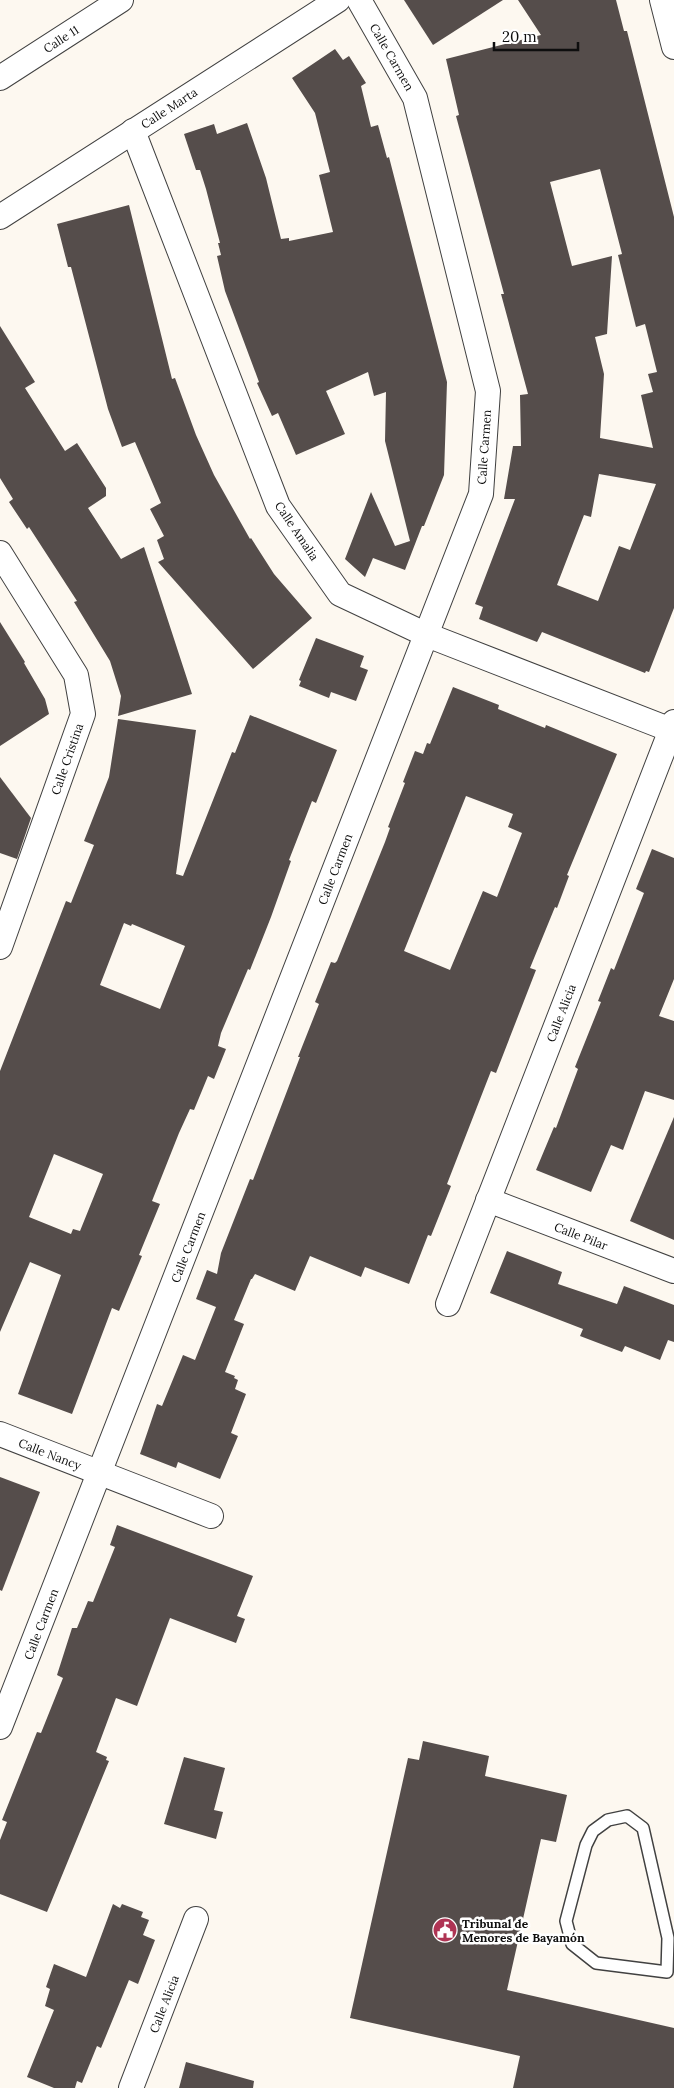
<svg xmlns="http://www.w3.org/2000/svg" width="674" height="2088" font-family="Lora,serif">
  <rect width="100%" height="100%" fill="#fdf8f0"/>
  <g fill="#554d4b" fill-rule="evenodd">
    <path d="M 404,0 L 503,0 L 433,45 Z"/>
    <path d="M 518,0 L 616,0 L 624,31 L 627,31 L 674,217 L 674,608 L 649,672 L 646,671 L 645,673 L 542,632 L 537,642 L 479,619 L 483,607 L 475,604 L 515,499 L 504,499 L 513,446 L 521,446 L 520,395 L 528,394 L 501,294 L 504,294 L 456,116 L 459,115 L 446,59 L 541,35 ZM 600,169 L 622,254 L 618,255 L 636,327 L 645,324 L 657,372 L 648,374 L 653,392 L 641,395 L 653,448 L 600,438 L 604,374 L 595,337 L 607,334 L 612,256 L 572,266 L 550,182 ZM 599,474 L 656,484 L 630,550 L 619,546 L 598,601 L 557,585 L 584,515 L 591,517 Z"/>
    <path d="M 335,49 L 343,60 L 349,56 L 366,83 L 361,86 L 371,127 L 378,125 L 387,158 L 389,157 L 447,382 L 444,475 L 424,526 L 422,526 L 405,570 L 373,558 L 365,577 L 345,559 L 371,492 L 395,546 L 410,541 L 385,441 L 386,392 L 374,396 L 368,372 L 326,391 L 345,434 L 296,455 L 278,413 L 272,416 L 257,383 L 259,382 L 225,291 L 217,256 L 221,255 L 218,243 L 220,243 L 206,189 L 200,170 L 196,170 L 184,134 L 214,124 L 217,134 L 247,123 L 266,178 L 281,239 L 289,238 L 289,241 L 333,232 L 319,175 L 330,172 L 315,113 L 292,78 Z"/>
    <path d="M 129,205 L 172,379 L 175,378 L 196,435 L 214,475 L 250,539 L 251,538 L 274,574 L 312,618 L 253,669 L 158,562 L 164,559 L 157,540 L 164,536 L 150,509 L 161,503 L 135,442 L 122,447 L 108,409 L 71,267 L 68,267 L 57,224 Z"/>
    <path d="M 0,326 L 35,382 L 25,388 L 65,451 L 77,443 L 106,488 L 106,496 L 88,508 L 121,559 L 144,547 L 192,694 L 118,716 L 121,696 L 110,661 L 74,602 L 77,601 L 29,527 L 27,529 L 9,502 L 13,499 L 0,478 Z"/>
    <path d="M 0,622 L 25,662 L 24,663 L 45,699 L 49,714 L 0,746 Z"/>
    <path d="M 316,638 L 364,656 L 360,667 L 368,670 L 356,701 L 331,692 L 329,698 L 299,686 L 301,681 L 299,680 Z"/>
    <path d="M 453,687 L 499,705 L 498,709 L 545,728 L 546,725 L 617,754 L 567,875 L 569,876 L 557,908 L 555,907 L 530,968 L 536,970 L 496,1073 L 491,1071 L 447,1184 L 451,1186 L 431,1236 L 428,1235 L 409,1284 L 365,1267 L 361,1277 L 310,1256 L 295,1291 L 255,1274 L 252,1279 L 251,1279 L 234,1320 L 244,1324 L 225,1372 L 235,1376 L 234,1378 L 238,1380 L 235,1389 L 246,1394 L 231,1433 L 238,1436 L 220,1479 L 178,1462 L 176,1468 L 140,1454 L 157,1404 L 162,1406 L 183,1355 L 195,1360 L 216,1307 L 196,1299 L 207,1270 L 217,1274 L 221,1253 L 250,1179 L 253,1180 L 300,1057 L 298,1057 L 319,1004 L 315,1002 L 331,962 L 335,963 L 337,961 L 385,842 L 390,828 L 388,827 L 405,783 L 403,782 L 415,751 L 423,754 L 427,743 L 430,744 ZM 466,796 L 513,814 L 508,827 L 522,833 L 497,897 L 483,891 L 450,970 L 404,951 Z"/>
    <path d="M 250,715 L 337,750 L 316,803 L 312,801 L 289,860 L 291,861 L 271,917 L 250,970 L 248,969 L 221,1033 L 218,1046 L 226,1049 L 214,1079 L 208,1076 L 194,1110 L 190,1109 L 179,1133 L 152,1201 L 160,1204 L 139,1255 L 142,1256 L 119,1311 L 112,1308 L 72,1414 L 18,1394 L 61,1275 L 30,1262 L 0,1332 L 0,1071 L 66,901 L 71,903 L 94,845 L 84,841 L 109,777 L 118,719 L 196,730 L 176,874 L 183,876 L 232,752 L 235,753 ZM 124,923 L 131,926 L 132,924 L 185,946 L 160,1009 L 100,985 ZM 54,1154 L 103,1174 L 80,1231 L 73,1229 L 71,1234 L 29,1217 Z"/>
    <path d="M 0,777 L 31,818 L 17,859 L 0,853 Z"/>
    <path d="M 652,849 L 674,858 L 674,979 L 659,1016 L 674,1021 L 674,1100 L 645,1091 L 623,1150 L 611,1145 L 591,1192 L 536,1170 L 554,1127 L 556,1128 L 578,1069 L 575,1067 L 601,1002 L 598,1001 L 611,968 L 614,970 L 644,893 L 636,889 Z"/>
    <path d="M 674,1117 L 674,1240 L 630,1221 Z"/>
    <path d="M 507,1251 L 562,1272 L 558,1284 L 617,1304 L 624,1286 L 674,1305 L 674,1342 L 668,1340 L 660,1360 L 625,1346 L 622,1352 L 580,1336 L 583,1329 L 490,1293 Z"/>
    <path d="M 0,1477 L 40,1492 L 2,1591 L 0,1590 Z"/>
    <path d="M 117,1525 L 253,1576 L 237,1616 L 245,1619 L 236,1643 L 170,1618 L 137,1706 L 116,1698 L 96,1752 L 107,1757 L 106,1760 L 109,1761 L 47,1912 L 0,1894 L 0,1840 L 7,1822 L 2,1820 L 37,1732 L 41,1733 L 63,1678 L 57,1675 L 72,1628 L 77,1628 L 88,1601 L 93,1602 L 115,1547 L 110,1545 Z"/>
    <path d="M 423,1741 L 489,1756 L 485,1776 L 567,1795 L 556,1842 L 541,1839 L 507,1990 L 674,2028 L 674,2088 L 513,2088 L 520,2056 L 350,2018 L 408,1758 L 419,1760 Z"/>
    <path d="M 184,1757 L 225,1768 L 214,1810 L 223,1812 L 216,1839 L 164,1824 Z"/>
    <path d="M 113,1904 L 120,1908 L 122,1904 L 143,1912 L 141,1917 L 149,1920 L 143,1935 L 155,1940 L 138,1984 L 129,1980 L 101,2048 L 97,2046 L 82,2083 L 77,2081 L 75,2088 L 54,2088 L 27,2077 L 54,2010 L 45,2006 L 50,1989 L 46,1987 L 54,1964 L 86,1977 Z"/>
    <path d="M 186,2062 L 254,2081 L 253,2088 L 179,2088 Z"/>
  </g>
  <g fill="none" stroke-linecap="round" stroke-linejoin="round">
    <defs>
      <path id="lane" d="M 627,1816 L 643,1828 L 668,1938 L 667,1972 L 596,1963 L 572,1944 L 566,1921 L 586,1845 L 593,1831 L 608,1820 Z"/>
      <g id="street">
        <path d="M 662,0 L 674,47"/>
        <path d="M 0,78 L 121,0"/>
        <path d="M 133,131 L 278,506 L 340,594 L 427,635 L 671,730"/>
        <path d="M 0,217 L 338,0"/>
        <path d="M 0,553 L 76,675 L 83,714 L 0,947"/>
        <path d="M 488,1200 L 674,1271"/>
        <path d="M 448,1304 L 674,722"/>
        <path d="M 0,1434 L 211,1516"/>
        <path d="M 0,1727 L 481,494 L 488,391 L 415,98 L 359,0"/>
        <path d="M 131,2088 L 196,1919"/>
      </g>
    </defs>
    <use href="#lane" stroke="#414141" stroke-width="14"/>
    <use href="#street" stroke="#414141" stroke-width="26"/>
    <use href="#lane" stroke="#fff" stroke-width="11"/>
    <use href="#street" stroke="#fff" stroke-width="24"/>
  </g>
  <defs>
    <symbol id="civic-disc" viewBox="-11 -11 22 22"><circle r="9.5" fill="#af3454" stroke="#fff"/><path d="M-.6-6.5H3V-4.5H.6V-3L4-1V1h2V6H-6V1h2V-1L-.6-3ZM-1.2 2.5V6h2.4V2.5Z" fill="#fff"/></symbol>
  </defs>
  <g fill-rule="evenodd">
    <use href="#civic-disc" x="431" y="1916" width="28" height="28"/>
  </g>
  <g text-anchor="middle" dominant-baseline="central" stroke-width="5" stroke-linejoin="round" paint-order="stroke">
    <g font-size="12" fill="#0e0e0e" stroke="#fff">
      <text transform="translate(61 39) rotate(-33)">Calle 11</text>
      <text transform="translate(392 57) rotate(60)">Calle Carmen</text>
      <text transform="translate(169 108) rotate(-33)">Calle Marta</text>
      <text transform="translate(484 447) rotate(-86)">Calle Carmen</text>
      <text transform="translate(297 531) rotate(56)">Calle Amalia</text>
      <text transform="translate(67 759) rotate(-71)">Calle Cristina</text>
      <text transform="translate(335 869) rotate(-69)">Calle Carmen</text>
      <text transform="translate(561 1013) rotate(-69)">Calle Alicia</text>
      <text transform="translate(581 1236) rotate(21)">Calle Pilar</text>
      <text transform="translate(188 1247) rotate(-69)">Calle Carmen</text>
      <text transform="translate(50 1454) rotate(21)">Calle Nancy</text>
      <text transform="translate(41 1624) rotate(-69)">Calle Carmen</text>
      <text transform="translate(164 2004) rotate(-69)">Calle Alicia</text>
    </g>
    <g font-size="12" font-weight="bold" fill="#0e0e0e" stroke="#fff" text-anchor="start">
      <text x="462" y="1923">Tribunal de<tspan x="462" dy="14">Menores de Bayamón</tspan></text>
    </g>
  </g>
  <path d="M494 42v8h84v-8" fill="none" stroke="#0e0e0e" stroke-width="2.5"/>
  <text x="502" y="42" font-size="15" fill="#0e0e0e" stroke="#ffffff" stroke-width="4" paint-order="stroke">20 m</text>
</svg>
